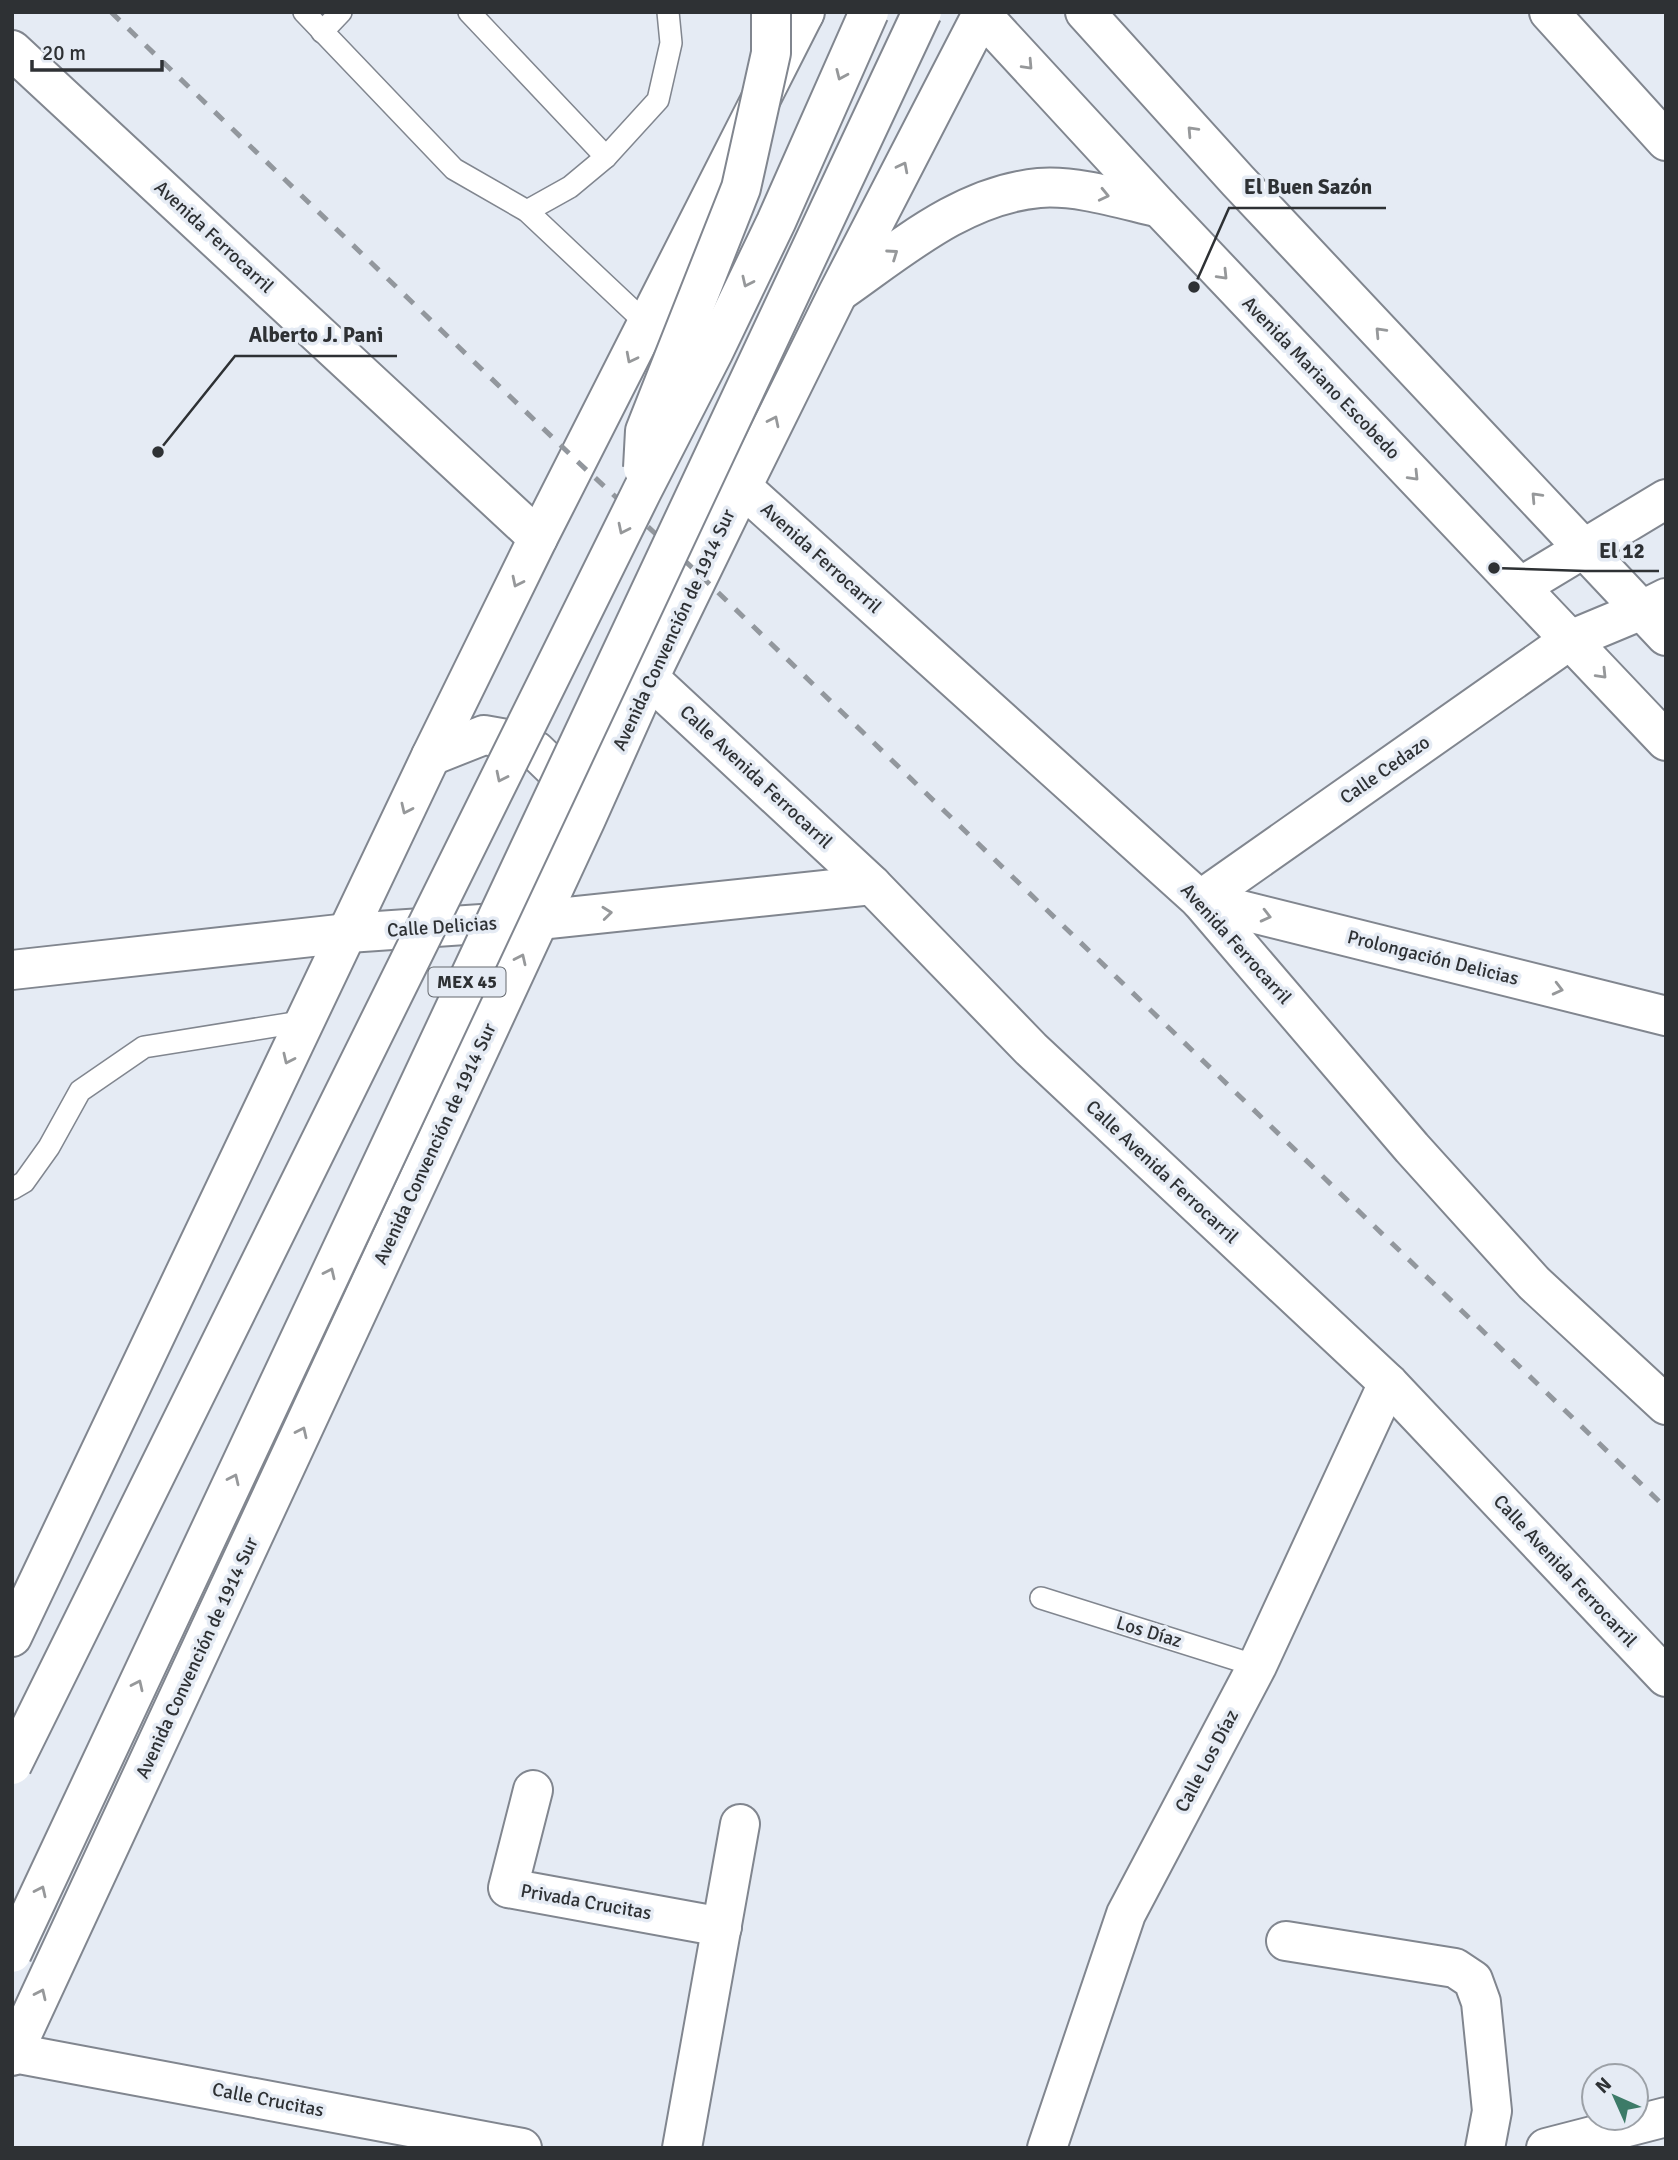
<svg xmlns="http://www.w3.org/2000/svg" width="1678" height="2160" font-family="Signika,sans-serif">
  <rect width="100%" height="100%" fill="#e5ebf4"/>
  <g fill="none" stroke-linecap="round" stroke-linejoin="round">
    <defs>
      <g id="lane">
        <path d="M 304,12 L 454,169 L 527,211 L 648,325"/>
        <path d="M 469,12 L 606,157"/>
        <path d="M 322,32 L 341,12"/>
        <path d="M 527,211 L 570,187 L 606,157 L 658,100 L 671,43 L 668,12"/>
        <path d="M 12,1189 L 24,1182 L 49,1147 L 80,1091 L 144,1047 L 306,1021"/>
        <path d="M 1041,1598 L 1257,1666"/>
      </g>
      <g id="street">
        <path d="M 1549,12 L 1666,141"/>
        <path d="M 12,50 L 538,538"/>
        <path d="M 742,487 L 1200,900 L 1412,1148 L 1534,1283 L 1666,1405"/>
        <path d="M 1520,587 L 1666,499"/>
        <path d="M 649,678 L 872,885 L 1031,1049 L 1388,1383 L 1666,1677"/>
        <path d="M 1200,900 L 1570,640 L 1642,610 L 1666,598"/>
        <path d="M 1200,900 L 1666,1016"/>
        <path d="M 12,970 L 348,933 L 539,920 L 872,885"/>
        <path d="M 533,1790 L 508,1888 L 722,1927"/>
        <path d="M 1286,1941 L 1455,1968 L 1473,1980 L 1481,2002 L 1492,2111 L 1485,2148"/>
        <path d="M 14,2053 L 522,2148"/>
        <path d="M 682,2148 L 740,1824"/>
        <path d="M 1047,2148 L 1126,1914 L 1257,1666 L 1388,1383"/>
        <path d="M 1546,2148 L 1666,2117"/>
      </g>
      <g id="secondary">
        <path d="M 1085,12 L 1238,181 L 1666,636"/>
        <path d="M 982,15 L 1160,208 L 1666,741"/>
        <path d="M 842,290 C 902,248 963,195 1039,188 C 1078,185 1121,199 1160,208"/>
        <path d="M 431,756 L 484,735 L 513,740 L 536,751 L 565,779 L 579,805"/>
        <path d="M 12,1637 L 431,756 L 538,538 L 805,12"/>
        <path d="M 12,2056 L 586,819 L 649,678 L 742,487 L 838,293 L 983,12"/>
      </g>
      <g id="primary">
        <path d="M 804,12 L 804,14"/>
        <path d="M 980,12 L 982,15"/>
      </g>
    </defs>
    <use href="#lane" stroke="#81868f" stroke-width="24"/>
    <use href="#street" stroke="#81868f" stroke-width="42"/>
    <use href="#secondary" stroke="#81868f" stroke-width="42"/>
    <use href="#primary" stroke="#81868f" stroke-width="42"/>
    <use href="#lane" stroke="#fff" stroke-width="21"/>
    <use href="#street" stroke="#fff" stroke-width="38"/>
    <use href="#secondary" stroke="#fff" stroke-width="38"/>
    <use href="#primary" stroke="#fff" stroke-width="38"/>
    <path stroke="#92979d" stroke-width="5" stroke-dasharray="12 12" stroke-linecap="butt" d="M 111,12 L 578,462 L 699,574 L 1666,1508"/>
    <defs>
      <g id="primary-bridge">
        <path d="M 643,468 L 645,431 L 741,188 L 771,53 L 771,12"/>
        <path d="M 12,1765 L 642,491 L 714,351 L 776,222 L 869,12"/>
        <path d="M 12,1953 L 922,12"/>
      </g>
    </defs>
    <use href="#primary-bridge" stroke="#81868f" stroke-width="42" stroke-linecap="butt"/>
    <use href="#primary-bridge" stroke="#fff" stroke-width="38"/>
  </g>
  <defs><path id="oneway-chevron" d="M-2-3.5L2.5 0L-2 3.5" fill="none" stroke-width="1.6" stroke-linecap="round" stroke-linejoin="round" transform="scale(1.75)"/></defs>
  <g stroke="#96989a">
    <use href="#oneway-chevron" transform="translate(1028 65) rotate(47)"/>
    <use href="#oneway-chevron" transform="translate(841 75) rotate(114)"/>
    <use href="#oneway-chevron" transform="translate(1192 131) rotate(-133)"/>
    <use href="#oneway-chevron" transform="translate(903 167) rotate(-63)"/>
    <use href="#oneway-chevron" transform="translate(1104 195) rotate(13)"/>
    <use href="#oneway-chevron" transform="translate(893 254) rotate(-35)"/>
    <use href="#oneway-chevron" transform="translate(1223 275) rotate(46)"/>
    <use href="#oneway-chevron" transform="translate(747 282) rotate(115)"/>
    <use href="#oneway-chevron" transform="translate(1380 332) rotate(-133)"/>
    <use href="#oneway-chevron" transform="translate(631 358) rotate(117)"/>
    <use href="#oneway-chevron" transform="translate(774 421) rotate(-64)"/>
    <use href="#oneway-chevron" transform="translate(1414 476) rotate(46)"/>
    <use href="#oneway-chevron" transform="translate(1536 497) rotate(-133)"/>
    <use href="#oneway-chevron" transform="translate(623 529) rotate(116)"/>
    <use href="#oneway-chevron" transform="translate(517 582) rotate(116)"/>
    <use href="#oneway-chevron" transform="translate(1602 674) rotate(46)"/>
    <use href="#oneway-chevron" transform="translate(501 777) rotate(116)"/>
    <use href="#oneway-chevron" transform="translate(406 809) rotate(115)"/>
    <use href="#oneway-chevron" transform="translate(607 913) rotate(-6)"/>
    <use href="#oneway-chevron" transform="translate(1266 916) rotate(14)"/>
    <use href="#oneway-chevron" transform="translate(521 959) rotate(-65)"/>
    <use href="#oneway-chevron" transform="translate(1558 989) rotate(14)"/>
    <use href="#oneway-chevron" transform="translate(288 1059) rotate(115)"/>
    <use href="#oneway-chevron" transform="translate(330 1273) rotate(-65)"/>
    <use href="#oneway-chevron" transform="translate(302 1432) rotate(-65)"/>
    <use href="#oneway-chevron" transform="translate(234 1479) rotate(-65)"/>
    <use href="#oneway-chevron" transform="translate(138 1685) rotate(-65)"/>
    <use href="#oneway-chevron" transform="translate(41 1891) rotate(-65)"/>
    <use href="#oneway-chevron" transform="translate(41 1994) rotate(-65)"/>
  </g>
  <g text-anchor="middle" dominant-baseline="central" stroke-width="7" stroke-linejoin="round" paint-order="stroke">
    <rect fill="#e5ebf4" stroke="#65696e" stroke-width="2" x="428.5" y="967.5" width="77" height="29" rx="5"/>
    <g font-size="18" font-weight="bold" fill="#2e3134">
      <text x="467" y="982">MEX 45</text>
    </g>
    <g font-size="19" fill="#2e3134" stroke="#e5ebf4">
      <text transform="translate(214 237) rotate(43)">Avenida Ferrocarril</text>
      <text transform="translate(1321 378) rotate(46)">Avenida Mariano Escobedo</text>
      <text transform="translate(821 558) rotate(42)">Avenida Ferrocarril</text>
      <text transform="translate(674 630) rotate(-65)">Avenida Convención de 1914 Sur</text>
      <text transform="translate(1385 770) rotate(-35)">Calle Cedazo</text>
      <text transform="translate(756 777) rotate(43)">Calle Avenida Ferrocarril</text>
      <text transform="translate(442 927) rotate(-4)">Calle Delicias</text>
      <text transform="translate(1236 944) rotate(48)">Avenida Ferrocarril</text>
      <text transform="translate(1433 958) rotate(14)">Prolongación Delicias</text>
      <text transform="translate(435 1144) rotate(-65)">Avenida Convención de 1914 Sur</text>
      <text transform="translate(1162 1172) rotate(43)">Calle Avenida Ferrocarril</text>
      <text transform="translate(1565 1571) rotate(47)">Calle Avenida Ferrocarril</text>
      <text transform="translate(1149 1632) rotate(17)">Los Díaz</text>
      <text transform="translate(197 1658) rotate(-65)">Avenida Convención de 1914 Sur</text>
      <text transform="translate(1207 1761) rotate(-62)">Calle Los Díaz</text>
      <text transform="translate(586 1902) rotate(10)">Privada Crucitas</text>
      <text transform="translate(268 2100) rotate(11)">Calle Crucitas</text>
    </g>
  </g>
  <path fill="none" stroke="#2e3134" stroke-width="2.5" d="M1194 287L1229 208H1386M158 452L235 356H397M1494 568L1585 571H1659"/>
  <g fill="#2e3134" stroke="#e5ebf4" stroke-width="2.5">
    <circle cx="1194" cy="287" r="7"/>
    <circle cx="158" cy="452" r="7"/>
    <circle cx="1494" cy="568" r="7"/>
  </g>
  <g font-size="21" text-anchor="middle" font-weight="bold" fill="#2e3134" stroke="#e5ebf4" stroke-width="7" stroke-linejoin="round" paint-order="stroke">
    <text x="1308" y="194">El Buen Sazón</text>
    <text x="316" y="342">Alberto J. Pani</text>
    <text x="1622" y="558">El 12</text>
  </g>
  <rect width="1678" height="2160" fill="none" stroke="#2e3134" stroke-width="28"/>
  <g transform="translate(1615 2097) rotate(315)"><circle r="33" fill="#e5ebf4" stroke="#9ca1a7" stroke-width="2"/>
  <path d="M0-5L12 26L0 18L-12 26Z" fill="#3d7b68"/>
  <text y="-10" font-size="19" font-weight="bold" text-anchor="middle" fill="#2e3134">N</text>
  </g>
  <path d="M32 60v10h130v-10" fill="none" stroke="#2e3134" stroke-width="3.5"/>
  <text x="42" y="60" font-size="21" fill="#2e3134" stroke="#e5ebf4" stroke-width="5" paint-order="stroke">20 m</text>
</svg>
